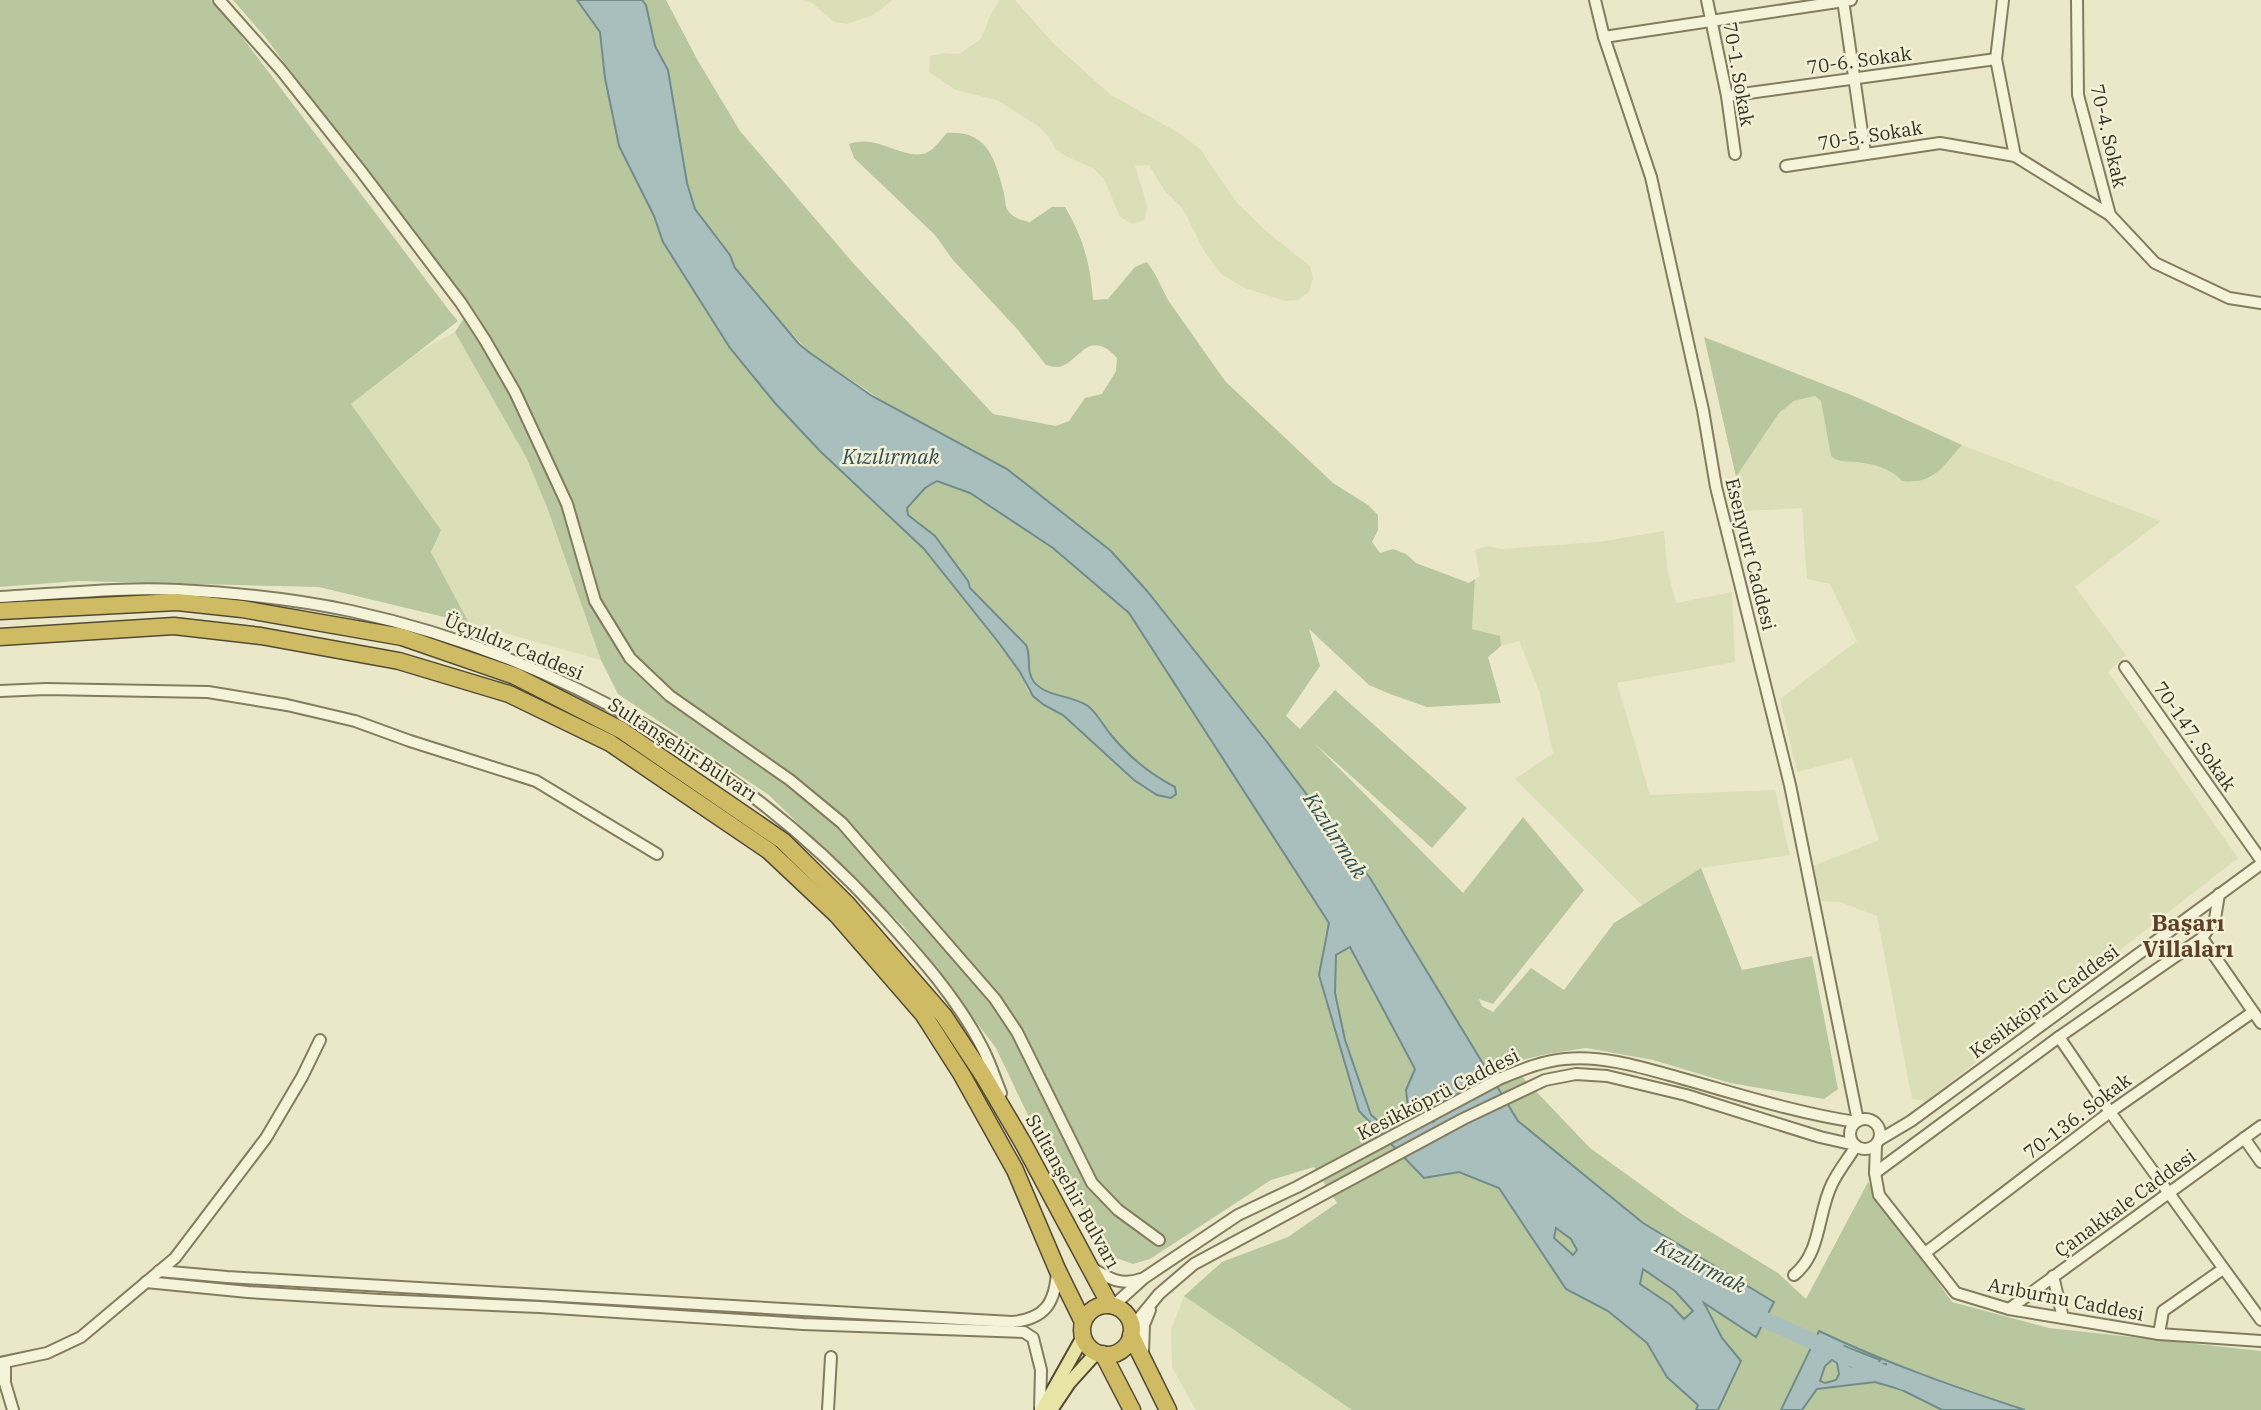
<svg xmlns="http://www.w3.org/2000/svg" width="2261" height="1410" font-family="'IBM Plex Serif',serif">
  <rect width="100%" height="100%" fill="#eae8c9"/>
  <g fill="#dbdfb7">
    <path d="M 802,0 L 893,0 L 873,15 L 848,24 L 834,22 L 812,3 Z"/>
    <path d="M 1000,0 L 1015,0 L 1054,44 L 1111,95 L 1179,133 L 1200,149 L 1237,203 L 1267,232 L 1310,266 L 1313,278 L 1309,292 L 1298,300 L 1285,301 L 1245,288 L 1221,274 L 1204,251 L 1183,209 L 1164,190 L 1149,165 L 1135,165 L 1147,206 L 1144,220 L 1132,224 L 1120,217 L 1104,179 L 1093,168 L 1067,157 L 1055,149 L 1048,136 L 1038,126 L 997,100 L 956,90 L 929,72 L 930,56 L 945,53 L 959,54 L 981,39 L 991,14 Z"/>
    <path d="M 455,332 L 527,459 L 548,510 L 601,660 L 469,623 L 431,552 L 440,529 L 351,404 L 423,349 Z"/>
    <path d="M 1816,396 L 1821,401 L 1837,460 L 1862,462 L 1893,471 L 1903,481 L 1931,478 L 1962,445 L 2161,521 L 2075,587 L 2126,655 L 2108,672 L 2238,858 L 1926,1101 L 1912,1099 L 1877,916 L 1840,902 L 1822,901 L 1813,866 L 1879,840 L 1852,758 L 1797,772 L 1780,699 L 1857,641 L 1830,584 L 1807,579 L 1802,508 L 1745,511 L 1736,477 L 1779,413 L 1794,401 Z"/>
    <path d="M 1664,531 L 1667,569 L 1676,603 L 1732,592 L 1735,662 L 1617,683 L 1650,795 L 1775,790 L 1790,855 L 1701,868 L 1642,905 L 1515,779 L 1553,753 L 1540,693 L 1519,641 L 1501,646 L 1499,636 L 1472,629 L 1475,579 L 1480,576 L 1475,550 L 1488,546 L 1501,549 L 1599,542 Z"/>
    <path d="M 1184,1296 L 1352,1410 L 1196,1410 L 1172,1367 L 1171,1330 Z"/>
  </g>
  <g fill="#b8c79e">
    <path d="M 0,0 L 211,0 L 236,29 L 451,313 L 458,321 L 351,404 L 441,530 L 431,552 L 469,623 L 319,587 L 78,581 L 0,587 Z"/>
    <path d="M 233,0 L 577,0 L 600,32 L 605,78 L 619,146 L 654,216 L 663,242 L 730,348 L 775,403 L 820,451 L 924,549 L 999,643 L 1020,672 L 1028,691 L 1044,705 L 1063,715 L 1134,780 L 1175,787 C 1150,774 1130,758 1112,736 C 1104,727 1098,714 1088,706 C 1072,695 1046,697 1034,682 C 1025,670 1032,657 1026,645 L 970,587 L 919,522 L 908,515 L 907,509 L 925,488 L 937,481 L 970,493 L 1054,548 L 1129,613 L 1329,923 L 1319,975 L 1359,1111 L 1424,1178 L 1459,1172 L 1499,1188 L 1566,1289 L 1608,1311 L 1647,1343 L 1667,1377 L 1698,1405 L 1696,1410 L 1352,1410 L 1184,1296 L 1222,1262 L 1288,1237 L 1337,1203 L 1314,1167 L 1271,1180 L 1150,1259 L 1133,1264 L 1113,1257 L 1046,1153 L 996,1048 L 904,927 L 769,795 L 618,694 L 601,660 L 548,510 L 527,459 L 455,332 L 470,309 L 265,37 Z"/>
    <path d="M 642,0 L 666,0 L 698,61 L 740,131 L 854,264 L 993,414 L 1056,426 L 1069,421 L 1085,398 L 1102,394 L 1116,371 L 1117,358 C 1088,326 1079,364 1058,367 C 1054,367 1050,366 1046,365 L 1018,330 L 953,260 L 935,235 L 854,158 L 849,144 C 877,133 904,161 926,153 C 934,150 941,139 947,133 C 988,130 995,159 1004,193 C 1005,198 1005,204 1007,209 C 1012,218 1021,220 1030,222 L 1052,207 L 1065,207 C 1084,239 1090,264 1093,300 L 1108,299 L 1135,267 L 1147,262 L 1155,274 L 1168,300 L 1225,381 L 1333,483 L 1368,505 L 1378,515 L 1378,530 L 1372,542 L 1380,553 L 1393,549 L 1406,554 L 1416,563 L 1469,583 L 1475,579 L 1472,629 L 1500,636 L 1501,646 L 1488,657 L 1501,703 L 1427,707 L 1390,694 L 1369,685 L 1309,629 L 1320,666 L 1286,716 L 1300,729 L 1335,690 L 1467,808 L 1432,848 L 1314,743 L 1463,893 L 1523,817 L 1584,890 L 1493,1004 L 1479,999 L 1482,1006 L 1493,1012 L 1531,968 L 1564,990 L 1614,923 L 1701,868 L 1742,970 L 1812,956 L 1838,1089 L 1824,1099 L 1730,1083 L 1653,1060 L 1586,1048 L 1547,1054 L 1509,1063 L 1590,1148 L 1683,1215 L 1778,1273 L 1806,1299 L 1868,1182 L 1952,1302 L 2049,1328 L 2261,1351 L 2261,1410 L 2025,1410 L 1881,1359 L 1886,1364 L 1885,1375 L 1850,1366 L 1837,1355 L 1844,1346 L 1868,1355 L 1819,1332 L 1781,1410 L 1718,1410 L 1741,1361 L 1722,1338 L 1703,1302 L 1774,1302 L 1643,1223 L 1518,1121 L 1370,878 L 1267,742 L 1147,591 L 1111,551 L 810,353 L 752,291 L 735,268 L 722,243 L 695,209 L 687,183 L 668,70 L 655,46 L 646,5 Z"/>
    <path d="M 1704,337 L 1856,397 L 1962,445 C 1943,466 1934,485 1902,481 C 1892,469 1874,464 1858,462 C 1848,461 1839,463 1831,456 L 1821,401 L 1815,396 L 1794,401 L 1779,413 L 1736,477 Z"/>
    <path d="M 1349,946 L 1415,1070 L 1406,1090 L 1410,1115 L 1386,1127 L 1371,1115 L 1345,1040 L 1335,993 L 1336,955 Z"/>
    <path d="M 1556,1228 L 1571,1239 L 1577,1249 L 1572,1256 L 1554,1237 Z"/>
    <path d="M 1643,1268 L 1675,1291 L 1693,1311 L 1684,1319 L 1671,1305 L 1640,1284 Z"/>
    <path d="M 1832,1360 L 1837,1363 L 1840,1374 L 1836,1379 L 1825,1383 L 1819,1381 L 1825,1366 Z"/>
    <path d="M 1875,1382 L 1902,1390 L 1942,1410 L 1802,1410 L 1817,1389 Z"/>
  </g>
  <g fill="#a9bfbe" stroke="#718c8c" stroke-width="2" fill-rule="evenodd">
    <path d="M 577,0 L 642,0 L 646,5 L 655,46 L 668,70 L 687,183 L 695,209 L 730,255 L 735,268 L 799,344 L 810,353 L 872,396 L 1007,469 L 1111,551 L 1147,591 L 1267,742 L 1370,878 L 1518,1121 L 1643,1223 L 1774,1302 L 1756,1337 L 1704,1303 L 1722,1338 L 1741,1361 L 1718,1410 L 1696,1410 L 1698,1405 L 1667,1377 L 1647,1343 L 1608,1311 L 1566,1289 L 1499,1188 L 1459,1172 L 1424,1178 L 1359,1111 L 1319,975 L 1329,923 L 1129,613 L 1053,548 L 970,493 L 937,481 L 925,488 L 907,508 L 908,515 L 935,536 L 968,581 L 970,588 L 1026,645 C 1032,657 1025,670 1034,682 C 1046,697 1072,695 1088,706 C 1098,714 1104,727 1112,736 C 1130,758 1150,774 1175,787 L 1176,794 L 1171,798 L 1157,795 L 1134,780 L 1063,715 L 1044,705 L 1033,696 L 1020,672 L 999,643 L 924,549 L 820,451 L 775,403 L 730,348 L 663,242 L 654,216 L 619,146 L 605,78 L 600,32 ZM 1350,947 L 1415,1069 L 1406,1090 L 1409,1115 L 1386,1127 L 1371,1115 L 1345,1040 L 1335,993 L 1336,955 ZM 1428,1095 L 1442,1114 L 1433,1122 L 1421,1105 L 1422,1097 ZM 1556,1228 L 1571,1239 L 1577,1250 L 1573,1255 L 1554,1238 ZM 1643,1269 L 1675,1291 L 1693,1311 L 1684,1319 L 1671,1305 L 1640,1284 Z"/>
    <path d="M 1819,1331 C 1886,1363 1955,1387 2025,1410 L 1942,1410 L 1902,1390 L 1875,1382 L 1817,1389 L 1802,1410 L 1781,1410 ZM 1844,1346 L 1880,1360 L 1878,1364 L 1886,1364 L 1885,1375 L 1850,1366 L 1837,1355 ZM 1832,1360 L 1837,1363 L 1839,1374 L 1836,1380 L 1825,1383 L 1820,1381 L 1825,1366 Z"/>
  </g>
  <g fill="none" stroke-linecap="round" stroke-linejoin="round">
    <path stroke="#a9bfbe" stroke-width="16" d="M 1745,1311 L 1904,1382"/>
    <defs>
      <g id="minor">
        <path d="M 219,0 L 281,70 L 361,171 L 461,303 L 485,340 L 515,392 L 567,504 L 595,601 L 630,658 L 670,696 L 790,780 L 842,823 L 995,999 L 1017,1032 L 1092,1183 L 1118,1210 L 1159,1240"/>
        <path d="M 1595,0 L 1604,37 L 1651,177 L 1703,410 L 1716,487 L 1790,785 L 1858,1121"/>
        <path d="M 1707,0 L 1727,96 L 1735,154"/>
        <path d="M 1843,0 L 1865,153"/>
        <path d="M 2003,0 L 1996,59 L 2015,156"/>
        <path d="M 2077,0 L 2078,95 L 2110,215 L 2155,263 L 2229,298 L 2261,303"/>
        <path d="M 1604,37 L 1851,0"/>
        <path d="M 1727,96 L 1996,59"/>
        <path d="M 1786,166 L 1940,143 L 2015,156 L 2110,215"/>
        <path d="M 0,597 C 59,594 120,587 179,590 C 236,593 295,599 351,611 C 553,655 743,762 882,915 C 919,956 958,999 983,1049 C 990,1063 995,1078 1001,1093"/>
        <path d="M 2125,667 L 2261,860"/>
        <path d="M 0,691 L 46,689 L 208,692 L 287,705 L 355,721 L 410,741 L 536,781 L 657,854"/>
        <path d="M 2219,894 L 2215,919 L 2202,938 L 2261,1023"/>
        <path d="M 2059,1037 L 2110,1112 L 2261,1320"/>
        <circle cx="1865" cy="1134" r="15"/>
        <path d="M 2244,1138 L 2261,1162"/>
        <path d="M 1879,1140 L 1911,1121 L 2261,864"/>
        <path d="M 1876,1145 L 1875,1173 L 1879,1195 L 1956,1293 L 2009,1309 L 2159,1334 L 2261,1341"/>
        <path d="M 1875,1173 L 2059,1037 L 2202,938"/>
        <path d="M 1925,1253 L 2110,1112 L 2253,1012"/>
        <path d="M 1092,1268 C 1109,1279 1122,1286 1141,1279"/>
        <path d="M 159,1271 L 227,1277 L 1012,1322 C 1045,1319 1055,1303 1057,1272"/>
        <path d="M 1794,1275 C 1822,1252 1817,1214 1832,1184 C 1838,1171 1848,1159 1856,1146"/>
        <path d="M 2053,1276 L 2063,1318"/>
        <path d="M 146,1282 L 248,1292 L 379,1300 L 539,1307 L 803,1324 L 1024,1332 L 1033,1338 L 1041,1370 L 1040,1410"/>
        <path d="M 1113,1306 L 1144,1278 L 1238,1215 L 1297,1187 L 1499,1079 C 1521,1070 1542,1061 1565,1059 C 1603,1055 1644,1068 1680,1078 C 1738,1094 1796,1113 1856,1122"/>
        <path d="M 2009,1309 L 2261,1126"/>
        <path d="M 1132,1327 L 1159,1294 L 1194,1264 L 1463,1119 L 1545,1080 L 1576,1074 L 1607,1076 L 1686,1095 L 1820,1137 L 1855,1145"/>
        <path d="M 2159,1334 L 2163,1311 L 2223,1269"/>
        <path d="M 1143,1352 L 1144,1325 L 1150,1310"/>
        <path d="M 0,1363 L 47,1353 L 81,1337 L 175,1258 L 266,1138 L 302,1077 L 320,1040"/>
        <path d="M 5,1363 L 5,1383 L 13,1410"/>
        <path d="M 828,1410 L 831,1357"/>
      </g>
      <g id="major">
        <path d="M 1042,1410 L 1083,1337"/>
        <path d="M 1051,1410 L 1069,1383 L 1097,1352"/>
      </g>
      <g id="highway">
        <path d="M 0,611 L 177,602 L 242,609 L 402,637 L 515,676 L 621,730 L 783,841 L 847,904 L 944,1016 L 983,1075 L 1023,1143 L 1110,1305"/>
        <path d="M 0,637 L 174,626 L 261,636 L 399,661 L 509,694 L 610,743 L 769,851 L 837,915 L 923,1014 L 962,1075 L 1015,1170 L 1057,1269 L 1083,1322"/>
        <circle cx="1107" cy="1330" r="25"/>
        <path d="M 1131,1335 L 1168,1410"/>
        <path d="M 1103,1354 L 1132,1410"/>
      </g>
    </defs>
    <use href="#minor" stroke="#847c60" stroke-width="14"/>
    <use href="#major" stroke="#534a33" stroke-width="16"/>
    <use href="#highway" stroke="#534a33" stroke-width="19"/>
    <use href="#minor" stroke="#f5f4db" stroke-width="10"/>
    <use href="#major" stroke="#e8e4a6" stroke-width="12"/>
    <use href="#highway" stroke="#cfbb64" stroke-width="16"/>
  </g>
  <g text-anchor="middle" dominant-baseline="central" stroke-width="5" stroke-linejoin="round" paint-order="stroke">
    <g font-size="19" fill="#363121" stroke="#f2f1d8">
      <text transform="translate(1859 60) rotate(-8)">70-6. Sokak</text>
      <text transform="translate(1739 74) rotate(80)">70-1. Sokak</text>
      <text transform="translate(1870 135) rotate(-9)">70-5. Sokak</text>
      <text transform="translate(2109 136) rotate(77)">70-4. Sokak</text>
      <text transform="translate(1751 554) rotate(76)">Esenyurt Caddesi</text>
      <text transform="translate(514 646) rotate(22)">Üçyıldız Caddesi</text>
      <text transform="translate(2195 736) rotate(55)">70-147. Sokak</text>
      <text transform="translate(683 749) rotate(33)">Sultanşehir Bulvarı</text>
      <text transform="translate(2044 1001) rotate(-36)">Kesikköprü Caddesi</text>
      <text transform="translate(1438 1094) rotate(-27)">Kesikköprü Caddesi</text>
      <text transform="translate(2077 1116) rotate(-37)">70-136. Sokak</text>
      <text transform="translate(1073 1191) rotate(61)">Sultanşehir Bulvarı</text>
      <text transform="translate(2125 1203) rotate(-36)">Çanakkale Caddesi</text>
      <text transform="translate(2066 1299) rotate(11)">Arıburnu Caddesi</text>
    </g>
    <g font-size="21" font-style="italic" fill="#324e54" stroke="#f2f1d8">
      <text x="891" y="456">Kızılırmak</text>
      <text transform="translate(1336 835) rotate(57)">Kızılırmak</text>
      <text transform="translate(1701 1265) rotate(26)">Kızılırmak</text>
    </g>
    <g font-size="23" font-weight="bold" fill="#5e4026" stroke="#f2f1d8">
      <text x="2188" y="922">Başarı<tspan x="2188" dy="26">Villaları</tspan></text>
    </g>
  </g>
</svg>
